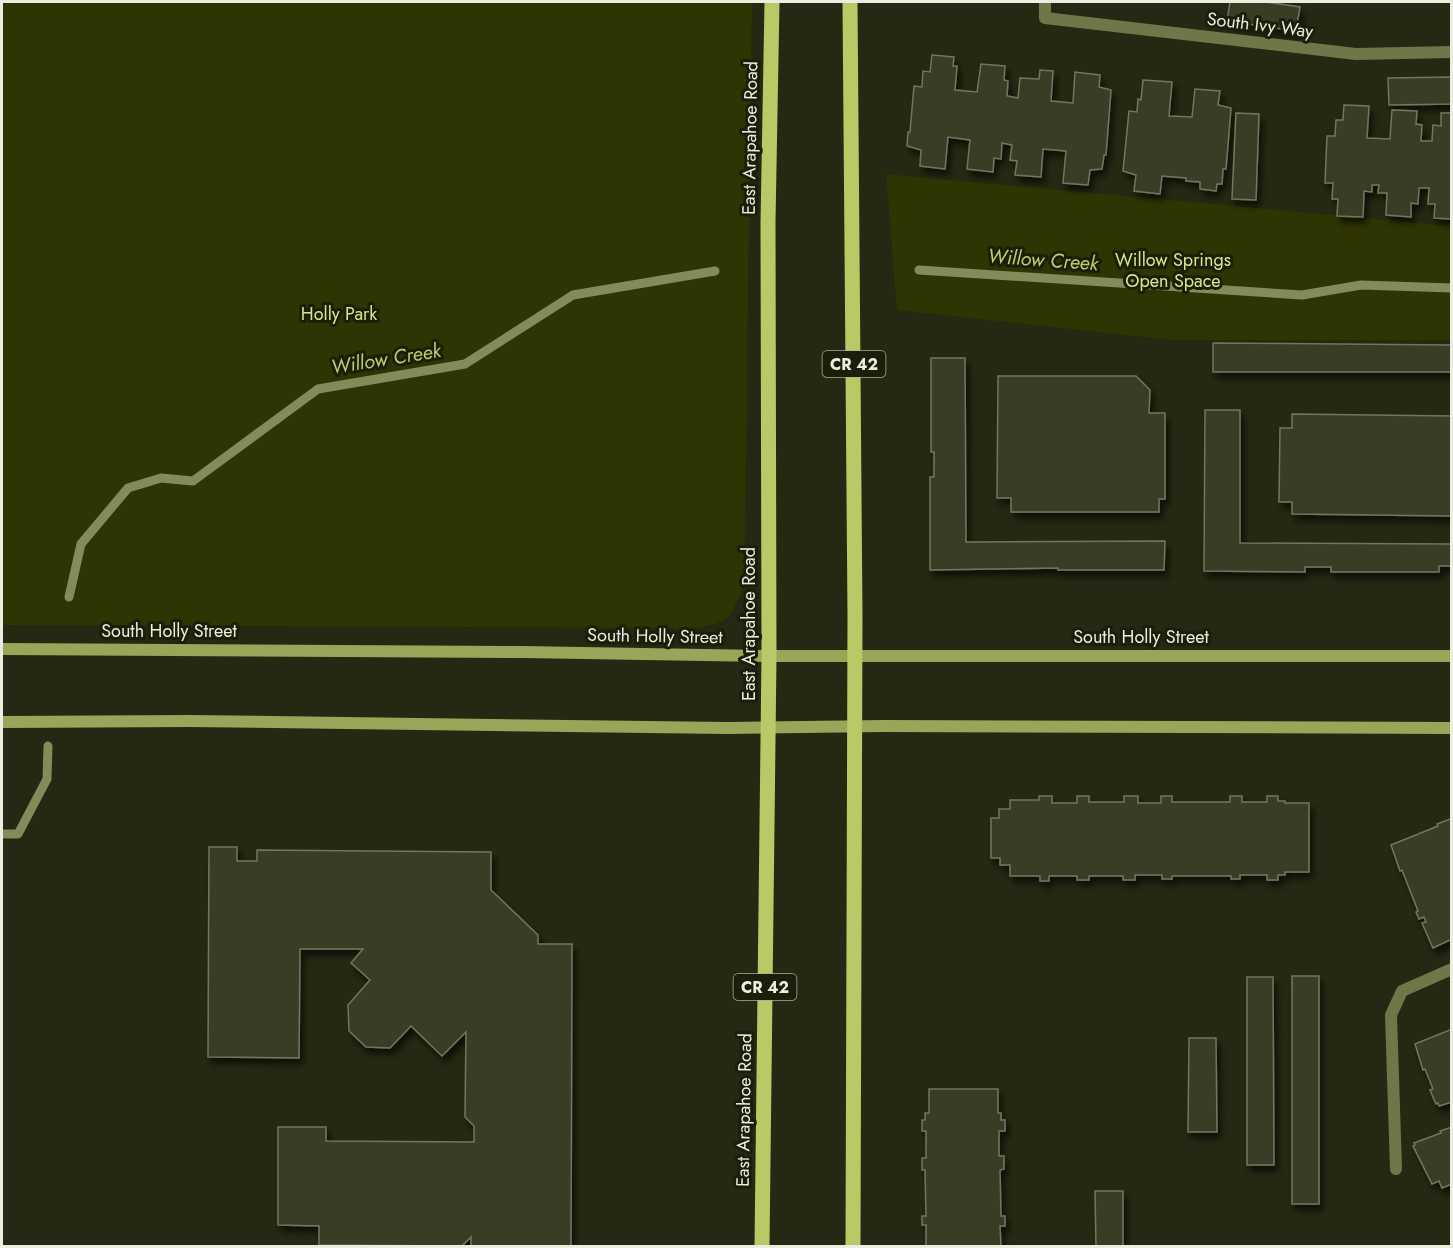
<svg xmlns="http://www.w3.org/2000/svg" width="1453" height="1248" font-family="Jost,sans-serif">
  <defs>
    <filter id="shadow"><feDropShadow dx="3.5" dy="6" stdDeviation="3" flood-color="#0009"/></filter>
  </defs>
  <rect width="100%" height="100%" fill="#252812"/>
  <g fill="#2f3403">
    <path d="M 2,2 L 752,2 L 744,585 L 730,617 L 715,624 L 694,628 L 2,625 Z"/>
    <path d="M 886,174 L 1451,226 L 1451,340 L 1171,340 L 897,310 Z"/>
  </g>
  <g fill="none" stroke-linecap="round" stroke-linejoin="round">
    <g stroke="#848a59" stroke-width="9">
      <path d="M 919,270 L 1302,295 L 1361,285 L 1452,288"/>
      <path d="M 69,597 L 81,544 L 128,488 L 161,478 L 193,481 L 318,389 L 465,364 L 573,295 L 715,271"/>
      <path d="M 2,834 L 18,834 L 47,779 L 48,746"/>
    </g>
  </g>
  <g fill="#383c25" stroke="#72765d" stroke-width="1.5" filter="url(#shadow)">
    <path d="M 1230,2 L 1266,2 L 1300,7 L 1296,31 L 1227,21 Z"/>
    <path d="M 932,55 L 954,57 L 953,66 L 957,66 L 955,90 L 977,92 L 981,64 L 1005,66 L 1004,80 L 1008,81 L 1007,96 L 1018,98 L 1020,78 L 1039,79 L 1040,70 L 1053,71 L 1051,101 L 1073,103 L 1075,72 L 1100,75 L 1099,87 L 1111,90 L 1106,155 L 1104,155 L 1102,169 L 1090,170 L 1088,185 L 1063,183 L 1066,151 L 1043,149 L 1041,177 L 1015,175 L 1017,161 L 1010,160 L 1012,145 L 1002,143 L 1001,159 L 994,158 L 993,172 L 967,169 L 970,140 L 948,137 L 945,169 L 920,166 L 921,150 L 907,146 L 908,132 L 910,132 L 914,86 L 922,87 L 923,71 L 930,72 Z"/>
    <path d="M 1452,77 L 1452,104 L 1389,105 L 1388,78 Z"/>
    <path d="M 1143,80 L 1172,82 L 1169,116 L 1192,117 L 1195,89 L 1220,91 L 1218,105 L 1231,108 L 1226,169 L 1223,169 L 1222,184 L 1217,184 L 1216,191 L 1200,189 L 1200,182 L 1186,181 L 1186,178 L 1162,176 L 1160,194 L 1134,191 L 1136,175 L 1123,171 L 1129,111 L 1137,112 L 1138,99 L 1141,100 Z"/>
    <path d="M 1344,105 L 1369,106 L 1367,138 L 1390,139 L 1392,110 L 1417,111 L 1416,124 L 1422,125 L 1421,141 L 1432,141 L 1433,125 L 1441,126 L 1441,113 L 1452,113 L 1452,219 L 1434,218 L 1435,204 L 1428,204 L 1429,188 L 1419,188 L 1418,204 L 1411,203 L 1411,217 L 1386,215 L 1387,193 L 1378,193 L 1379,185 L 1372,185 L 1372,192 L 1364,191 L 1363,217 L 1337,216 L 1338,199 L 1332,199 L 1333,183 L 1325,183 L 1327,136 L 1335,136 L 1336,120 L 1343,120 Z"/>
    <path d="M 1236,113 L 1259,114 L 1256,200 L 1232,199 Z"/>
    <path d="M 1213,343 L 1452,345 L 1452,372 L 1213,372 Z"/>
    <path d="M 931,358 L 965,358 L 966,542 L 1165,541 L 1164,570 L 1058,570 L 1058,568 L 930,570 L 930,477 L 934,477 L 934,452 L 931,452 Z"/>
    <path d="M 998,376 L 1136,376 L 1150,390 L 1149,413 L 1165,413 L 1165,499 L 1159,499 L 1159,512 L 1011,512 L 1011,498 L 997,498 Z"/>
    <path d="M 1205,410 L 1240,410 L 1240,543 L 1452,544 L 1452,566 L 1439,566 L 1439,572 L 1331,572 L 1331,567 L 1305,567 L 1305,572 L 1204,571 Z"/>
    <path d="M 1292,414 L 1452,416 L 1452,516 L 1292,514 L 1292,502 L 1279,502 L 1280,428 L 1292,428 Z"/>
    <path d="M 1039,796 L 1052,796 L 1052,803 L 1077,803 L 1077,796 L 1089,796 L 1089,802 L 1124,802 L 1124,796 L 1138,796 L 1138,803 L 1161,803 L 1161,796 L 1172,796 L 1172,802 L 1230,802 L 1230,796 L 1242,796 L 1242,802 L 1267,802 L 1267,796 L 1278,796 L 1278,801 L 1285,801 L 1285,803 L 1309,803 L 1309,872 L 1285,872 L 1285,875 L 1278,875 L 1278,880 L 1267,880 L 1267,875 L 1240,875 L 1240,879 L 1231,879 L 1231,876 L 1172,876 L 1172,879 L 1162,879 L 1162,875 L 1135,875 L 1135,880 L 1123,880 L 1123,876 L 1089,876 L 1089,880 L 1077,880 L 1077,876 L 1049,876 L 1049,881 L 1040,881 L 1040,876 L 1010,876 L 1010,865 L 1000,865 L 1000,858 L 991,858 L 991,818 L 999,818 L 999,809 L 1010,809 L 1010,800 L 1039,800 Z"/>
    <path d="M 1450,819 L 1452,821 L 1452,939 L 1433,948 L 1422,923 L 1426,922 L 1424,917 L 1419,919 L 1416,912 L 1418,911 L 1402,870 L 1400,871 L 1391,845 L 1438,826 L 1437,824 Z"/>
    <path d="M 209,847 L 237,847 L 237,861 L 257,861 L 257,850 L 491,852 L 491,890 L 538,935 L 538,944 L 572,944 L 571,1246 L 471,1246 L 471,1237 L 462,1246 L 319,1245 L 319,1226 L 278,1225 L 278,1127 L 326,1127 L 326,1141 L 474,1142 L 474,1126 L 465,1117 L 466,1032 L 442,1056 L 411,1026 L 390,1048 L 366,1047 L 349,1031 L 348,1005 L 370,980 L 351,963 L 363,949 L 300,949 L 299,1058 L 208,1057 Z"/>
    <rect x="1292" y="976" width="27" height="228"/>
    <path d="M 1247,977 L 1273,977 L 1274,1165 L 1247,1165 Z"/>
    <path d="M 1452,1029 L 1452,1102 L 1439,1106 L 1438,1103 L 1436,1104 L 1430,1090 L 1433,1089 L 1425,1069 L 1423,1070 L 1415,1044 Z"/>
    <path d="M 1189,1038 L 1216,1038 L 1217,1132 L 1188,1132 Z"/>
    <path d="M 929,1089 L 998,1089 L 998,1113 L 1001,1113 L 1001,1120 L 1005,1120 L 1005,1131 L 999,1131 L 999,1156 L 1004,1156 L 1004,1169 L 1000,1170 L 1001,1216 L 1005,1216 L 1005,1226 L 1000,1226 L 1001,1246 L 926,1246 L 926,1225 L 922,1225 L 922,1216 L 926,1216 L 925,1170 L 922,1170 L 922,1158 L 926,1158 L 926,1131 L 922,1131 L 922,1120 L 925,1120 L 925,1113 L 929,1113 Z"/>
    <path d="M 1452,1127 L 1452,1184 L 1442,1188 L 1439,1181 L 1432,1184 L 1413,1146 L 1415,1145 L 1414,1143 L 1441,1133 L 1440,1131 Z"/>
    <path d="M 1095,1191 L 1123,1191 L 1123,1246 L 1096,1246 Z"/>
  </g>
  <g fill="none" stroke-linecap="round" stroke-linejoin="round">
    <g stroke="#6f7749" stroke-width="12">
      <path d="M 1045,2 L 1045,18 L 1356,54 L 1452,52"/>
      <path d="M 1396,1169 L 1391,1015 L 1402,991 L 1452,969"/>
    </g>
    <g stroke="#9aa559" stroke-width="12">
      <path d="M 2,649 L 523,652 L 769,656 L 1452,656"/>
      <path d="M 2,722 L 189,721 L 727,728 L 883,726 L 1452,728"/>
    </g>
    <g stroke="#bac865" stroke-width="15">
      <path d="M 850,2 L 855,616 L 853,1246"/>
      <path d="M 762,1246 L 769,656 L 768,222 L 772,2"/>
    </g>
  </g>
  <g text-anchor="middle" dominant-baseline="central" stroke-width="6" stroke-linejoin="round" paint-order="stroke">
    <g fill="#1b1e08" stroke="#acaf9e" stroke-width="1.5">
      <rect x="822.5" y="351" width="63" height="26" rx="4.5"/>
      <rect x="733.5" y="974" width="63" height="26" rx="4.5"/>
    </g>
    <g font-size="16" font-weight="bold" fill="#eaeddf">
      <text x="854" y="364">CR 42</text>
      <text x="765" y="987">CR 42</text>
    </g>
    <g font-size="18" fill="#eaeddf" stroke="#1b1e08">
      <text transform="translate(1260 25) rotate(7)">South Ivy Way</text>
      <text transform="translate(750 138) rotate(-89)">East Arapahoe Road</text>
      <text transform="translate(749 624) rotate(-90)">East Arapahoe Road</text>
      <text x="169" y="631">South Holly Street</text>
      <text transform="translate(655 636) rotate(1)">South Holly Street</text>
      <text x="1141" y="637">South Holly Street</text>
      <text transform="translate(744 1110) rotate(-89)">East Arapahoe Road</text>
    </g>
    <g font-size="18" fill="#d8e689" stroke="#1b1e08">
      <text x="1173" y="260">Willow Springs<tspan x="1173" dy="21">Open Space</tspan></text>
      <text x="339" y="314">Holly Park</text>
    </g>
    <g font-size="20" font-style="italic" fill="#bdcb6e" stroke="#1b1e08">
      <text transform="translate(1043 260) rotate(4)">Willow Creek</text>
      <text transform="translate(386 359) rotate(-9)">Willow Creek</text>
    </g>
  </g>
  <rect width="1453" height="1248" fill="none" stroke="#eaeddf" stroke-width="6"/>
</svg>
